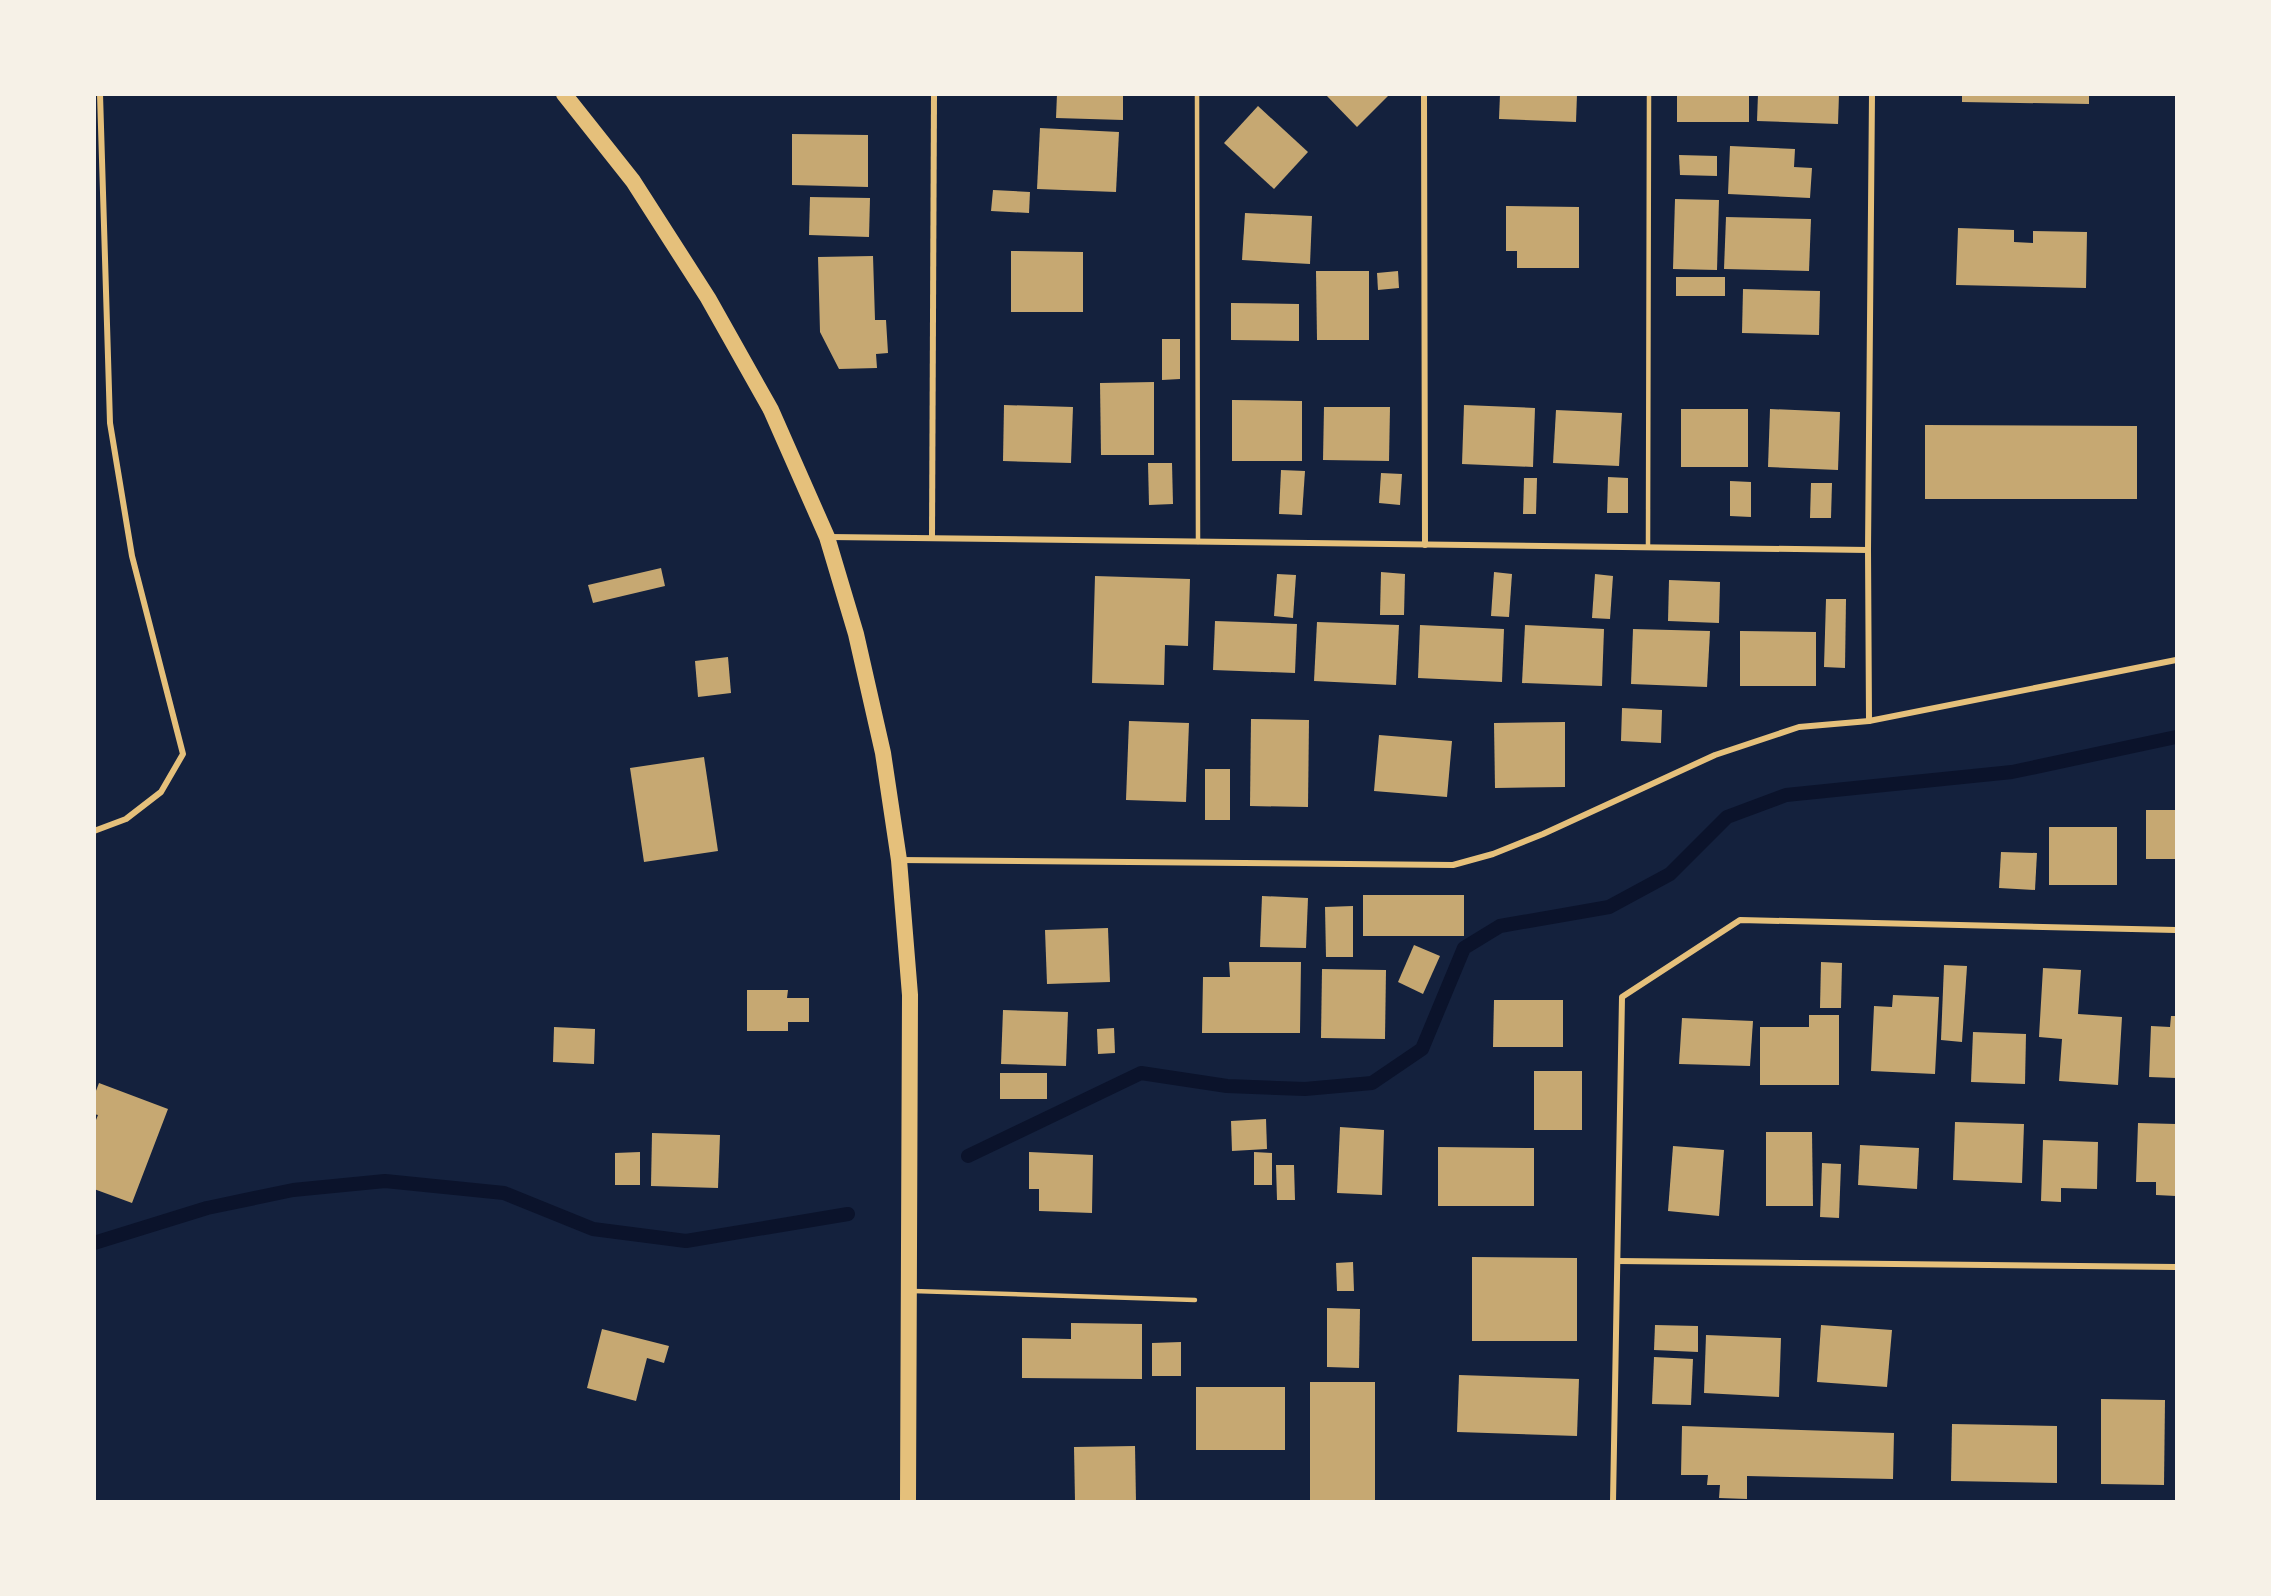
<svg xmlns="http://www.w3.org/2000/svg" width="2271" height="1596" font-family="'Source Sans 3',sans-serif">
  <rect width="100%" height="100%" fill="#14213d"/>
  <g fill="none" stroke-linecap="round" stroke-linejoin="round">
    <g stroke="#0b132b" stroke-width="14">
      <path d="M 968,1156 L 1141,1073 L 1227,1086 L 1305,1089 L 1372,1083 L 1422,1049 L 1464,948 L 1500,926 L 1609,907 L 1670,874 L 1727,817 L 1786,795 L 2012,772 L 2176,737"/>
      <path d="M 94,1243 L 207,1208 L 293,1190 L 385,1181 L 504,1193 L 593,1229 L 686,1241 L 848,1214"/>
    </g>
  </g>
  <g fill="#c6a872">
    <path d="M 1057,94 L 1123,94 L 1123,120 L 1056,118 Z"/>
    <path d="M 1325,94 L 1390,94 L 1357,127 Z"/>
    <path d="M 1500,94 L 1577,94 L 1576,122 L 1499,119 Z"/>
    <rect x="1677" y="94" width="72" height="28"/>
    <path d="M 1758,94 L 1839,94 L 1838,124 L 1757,121 Z"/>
    <path d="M 1962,94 L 2089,94 L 2089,104 L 1962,102 Z"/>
    <path d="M 1258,106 L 1308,152 L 1274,189 L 1224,143 Z"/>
    <path d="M 1040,128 L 1119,132 L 1116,192 L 1037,189 Z"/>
    <path d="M 792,134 L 868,135 L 868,187 L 792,185 Z"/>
    <path d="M 1730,146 L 1795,149 L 1794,167 L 1812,168 L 1810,198 L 1728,194 Z"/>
    <path d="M 1679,155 L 1717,156 L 1717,176 L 1680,175 Z"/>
    <path d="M 993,190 L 1030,192 L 1029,213 L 991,211 Z"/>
    <path d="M 810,197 L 870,198 L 869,237 L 809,235 Z"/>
    <path d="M 1675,199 L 1719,200 L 1717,270 L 1673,269 Z"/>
    <path d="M 1506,206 L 1579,207 L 1579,268 L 1517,268 L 1517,251 L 1506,251 Z"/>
    <path d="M 1245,213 L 1312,216 L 1310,264 L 1242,260 Z"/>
    <path d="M 1726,217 L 1811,219 L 1809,271 L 1724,269 Z"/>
    <path d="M 1958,228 L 2014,230 L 2014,242 L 2033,243 L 2033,231 L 2087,232 L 2086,288 L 1956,285 Z"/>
    <path d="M 1011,251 L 1083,252 L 1083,312 L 1011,312 Z"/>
    <path d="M 873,256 L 875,320 L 886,320 L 888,353 L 876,354 L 877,368 L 839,369 L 820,332 L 818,257 Z"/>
    <path d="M 1316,271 L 1369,271 L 1369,340 L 1317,340 Z"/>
    <path d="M 1398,271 L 1399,288 L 1378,290 L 1377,273 Z"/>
    <rect x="1676" y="277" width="49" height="19"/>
    <path d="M 1743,289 L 1820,291 L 1819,335 L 1742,333 Z"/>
    <path d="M 1231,303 L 1299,304 L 1299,341 L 1231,340 Z"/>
    <path d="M 1162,339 L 1180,339 L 1180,379 L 1162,380 Z"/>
    <path d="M 1154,382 L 1154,455 L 1101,455 L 1100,383 Z"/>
    <path d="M 1232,400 L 1302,401 L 1302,461 L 1232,461 Z"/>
    <path d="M 1004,405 L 1073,407 L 1071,463 L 1003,461 Z"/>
    <path d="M 1464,405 L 1535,408 L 1533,467 L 1462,464 Z"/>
    <path d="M 1324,407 L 1390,407 L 1389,461 L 1323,460 Z"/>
    <rect x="1681" y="409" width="67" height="58"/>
    <path d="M 1770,409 L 1840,412 L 1838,470 L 1768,467 Z"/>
    <path d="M 1556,410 L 1622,413 L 1619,466 L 1553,463 Z"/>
    <path d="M 1925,425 L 2137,426 L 2137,499 L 1925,499 Z"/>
    <path d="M 1148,463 L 1172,463 L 1173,504 L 1149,505 Z"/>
    <path d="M 1281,470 L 1305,471 L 1302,515 L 1279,514 Z"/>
    <path d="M 1381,473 L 1402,474 L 1400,505 L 1379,503 Z"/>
    <path d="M 1608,477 L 1628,478 L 1628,513 L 1607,513 Z"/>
    <path d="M 1524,478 L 1537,478 L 1536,514 L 1523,514 Z"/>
    <path d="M 1730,481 L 1751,482 L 1751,517 L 1730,516 Z"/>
    <path d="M 1811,483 L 1832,483 L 1831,518 L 1810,518 Z"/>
    <path d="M 661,568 L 665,586 L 593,603 L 588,585 Z"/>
    <path d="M 1381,572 L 1405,574 L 1404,615 L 1380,615 Z"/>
    <path d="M 1494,572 L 1512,574 L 1509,617 L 1491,616 Z"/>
    <path d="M 1277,574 L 1296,575 L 1293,618 L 1274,616 Z"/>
    <path d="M 1595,574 L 1613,576 L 1610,619 L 1592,618 Z"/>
    <path d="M 1095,576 L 1190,579 L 1188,646 L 1165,645 L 1164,685 L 1092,683 Z"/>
    <path d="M 1669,580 L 1720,582 L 1719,623 L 1668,621 Z"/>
    <path d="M 1826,599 L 1846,599 L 1845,668 L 1824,667 Z"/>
    <path d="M 1215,621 L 1297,624 L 1295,673 L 1213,670 Z"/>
    <path d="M 1317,622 L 1399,625 L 1396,685 L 1314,681 Z"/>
    <path d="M 1420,625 L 1504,629 L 1502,682 L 1418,678 Z"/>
    <path d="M 1525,625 L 1604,629 L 1602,686 L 1522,683 Z"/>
    <path d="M 1633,629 L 1710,631 L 1707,687 L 1631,684 Z"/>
    <path d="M 1740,631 L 1816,632 L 1816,686 L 1740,686 Z"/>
    <path d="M 728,657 L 731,693 L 698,697 L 695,661 Z"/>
    <path d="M 1622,708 L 1662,710 L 1661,743 L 1621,741 Z"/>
    <path d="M 1251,719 L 1309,720 L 1308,807 L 1250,806 Z"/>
    <path d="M 1129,721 L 1189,723 L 1186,802 L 1126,800 Z"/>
    <path d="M 1565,722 L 1565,787 L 1495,788 L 1494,723 Z"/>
    <path d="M 1379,735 L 1452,741 L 1447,797 L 1374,791 Z"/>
    <path d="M 704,757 L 718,851 L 644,862 L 630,768 Z"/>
    <rect x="1205" y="769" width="25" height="51"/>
    <rect x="2146" y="810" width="30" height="49"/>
    <rect x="2049" y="827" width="68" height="58"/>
    <path d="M 2001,852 L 2037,853 L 2035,890 L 1999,888 Z"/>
    <rect x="1363" y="895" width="101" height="41"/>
    <path d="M 1262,896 L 1308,898 L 1306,948 L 1260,947 Z"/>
    <path d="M 1353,906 L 1353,957 L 1326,957 L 1325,907 Z"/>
    <path d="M 1108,928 L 1110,982 L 1047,984 L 1045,930 Z"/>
    <path d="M 1414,945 L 1440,956 L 1423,994 L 1398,982 Z"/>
    <path d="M 1229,962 L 1301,962 L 1300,1033 L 1202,1033 L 1203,977 L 1230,977 Z"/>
    <path d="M 1821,962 L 1842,963 L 1841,1008 L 1820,1008 Z"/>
    <path d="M 1944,965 L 1967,966 L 1962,1042 L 1941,1040 Z"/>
    <path d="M 2043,968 L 2081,970 L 2078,1014 L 2122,1017 L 2118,1085 L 2059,1081 L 2062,1039 L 2039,1037 Z"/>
    <path d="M 1322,969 L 1386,970 L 1385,1039 L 1321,1038 Z"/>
    <path d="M 747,990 L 788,990 L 787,998 L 809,998 L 809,1022 L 788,1022 L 788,1031 L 747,1031 Z"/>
    <path d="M 1893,995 L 1939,997 L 1935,1074 L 1871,1071 L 1874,1006 L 1892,1007 Z"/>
    <path d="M 1494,1000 L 1563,1000 L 1563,1047 L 1493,1047 Z"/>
    <path d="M 1003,1010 L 1068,1012 L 1066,1066 L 1001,1064 Z"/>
    <path d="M 1809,1015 L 1839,1015 L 1839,1085 L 1760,1085 L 1760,1027 L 1809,1027 Z"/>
    <path d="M 2171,1016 L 2176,1016 L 2176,1078 L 2149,1077 L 2151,1026 L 2170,1027 Z"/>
    <path d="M 1682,1018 L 1753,1021 L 1750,1066 L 1679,1064 Z"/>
    <path d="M 554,1027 L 595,1029 L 594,1064 L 553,1062 Z"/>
    <path d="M 1114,1028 L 1115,1053 L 1098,1054 L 1097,1029 Z"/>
    <path d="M 1973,1032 L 2026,1034 L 2025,1084 L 1971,1082 Z"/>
    <rect x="1534" y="1071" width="48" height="59"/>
    <rect x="1000" y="1073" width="47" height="26"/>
    <path d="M 99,1083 L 168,1109 L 132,1203 L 94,1189 L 94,1125 L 98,1115 L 94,1114 L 94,1096 Z"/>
    <path d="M 1266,1119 L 1267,1149 L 1232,1151 L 1231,1121 Z"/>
    <path d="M 1955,1122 L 2024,1124 L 2022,1183 L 1953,1180 Z"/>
    <path d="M 2138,1123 L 2176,1124 L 2176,1196 L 2156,1195 L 2156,1182 L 2136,1182 Z"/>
    <path d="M 1340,1127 L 1384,1130 L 1382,1195 L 1337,1193 Z"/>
    <path d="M 1766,1132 L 1812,1132 L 1813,1206 L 1766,1206 Z"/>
    <path d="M 652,1133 L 720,1135 L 718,1188 L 651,1186 Z"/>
    <path d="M 2043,1140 L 2098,1142 L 2097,1189 L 2061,1188 L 2061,1202 L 2041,1201 Z"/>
    <path d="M 1860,1145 L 1919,1148 L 1917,1189 L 1858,1185 Z"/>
    <path d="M 1673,1146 L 1724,1150 L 1719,1216 L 1668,1211 Z"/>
    <path d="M 1438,1147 L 1534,1148 L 1534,1206 L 1438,1206 Z"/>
    <path d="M 640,1152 L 640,1185 L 615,1185 L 615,1153 Z"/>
    <path d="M 1029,1152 L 1093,1155 L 1092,1213 L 1039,1211 L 1039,1189 L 1029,1189 Z"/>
    <path d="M 1254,1152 L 1272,1153 L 1272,1185 L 1254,1185 Z"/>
    <path d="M 1822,1163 L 1841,1164 L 1839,1218 L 1820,1217 Z"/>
    <path d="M 1276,1165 L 1294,1165 L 1295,1200 L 1277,1200 Z"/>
    <path d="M 1472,1257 L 1577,1258 L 1577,1341 L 1472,1341 Z"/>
    <path d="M 1353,1262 L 1354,1291 L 1337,1291 L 1336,1263 Z"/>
    <path d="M 1327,1308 L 1360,1309 L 1359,1368 L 1327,1367 Z"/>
    <path d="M 1071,1323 L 1142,1324 L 1142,1379 L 1022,1378 L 1022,1338 L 1071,1339 Z"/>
    <path d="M 1655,1325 L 1698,1326 L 1698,1352 L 1654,1350 Z"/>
    <path d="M 1821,1325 L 1892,1330 L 1887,1387 L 1817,1382 Z"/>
    <path d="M 602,1329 L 669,1346 L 664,1363 L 647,1358 L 636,1401 L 587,1388 Z"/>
    <path d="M 1706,1335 L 1781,1338 L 1779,1397 L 1704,1393 Z"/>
    <path d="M 1181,1342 L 1181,1376 L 1152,1376 L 1152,1343 Z"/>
    <path d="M 1654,1357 L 1693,1359 L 1691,1405 L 1652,1404 Z"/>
    <path d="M 1459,1375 L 1579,1379 L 1577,1436 L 1457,1432 Z"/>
    <rect x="1310" y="1382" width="65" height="120"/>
    <rect x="1196" y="1387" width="89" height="63"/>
    <path d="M 2101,1399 L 2165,1400 L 2164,1485 L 2101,1484 Z"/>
    <path d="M 1952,1424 L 2057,1426 L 2057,1483 L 1951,1481 Z"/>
    <path d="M 1682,1426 L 1894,1433 L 1893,1479 L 1747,1476 L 1747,1499 L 1719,1498 L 1720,1485 L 1707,1485 L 1708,1475 L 1681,1475 Z"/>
    <path d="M 1135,1446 L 1136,1502 L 1075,1502 L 1074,1447 Z"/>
  </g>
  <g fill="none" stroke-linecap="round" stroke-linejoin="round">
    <g stroke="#e5c07b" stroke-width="4.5">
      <path d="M 1197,94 L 1198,542"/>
      <path d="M 1648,547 L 1649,94"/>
      <path d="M 913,1291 L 1195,1300"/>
    </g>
    <g stroke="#e5c07b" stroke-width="6">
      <path d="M 1424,94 L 1425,545"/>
      <path d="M 830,537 L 1868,550"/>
      <path d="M 932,538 L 934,94"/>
      <path d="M 1869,721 L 1868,550 L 1872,94"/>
      <path d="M 94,831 L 126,819 L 161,792 L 183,754 L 132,556 L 110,423 L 100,94"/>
      <path d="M 899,860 L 1453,865 L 1493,854 L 1543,834 L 1715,755 L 1799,727 L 1869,721 L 2176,660"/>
      <path d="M 1618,1261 L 2176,1267"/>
      <path d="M 1613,1502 L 1622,997 L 1740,920 L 2176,930"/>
    </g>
    <path stroke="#e5c07b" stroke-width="16" d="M 564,94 L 633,181 L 708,298 L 771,410 L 827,537 L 856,634 L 883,753 L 899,860 L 910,995 L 908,1502"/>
  </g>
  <rect width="2271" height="1596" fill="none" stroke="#f6f1e7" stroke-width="192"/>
</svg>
